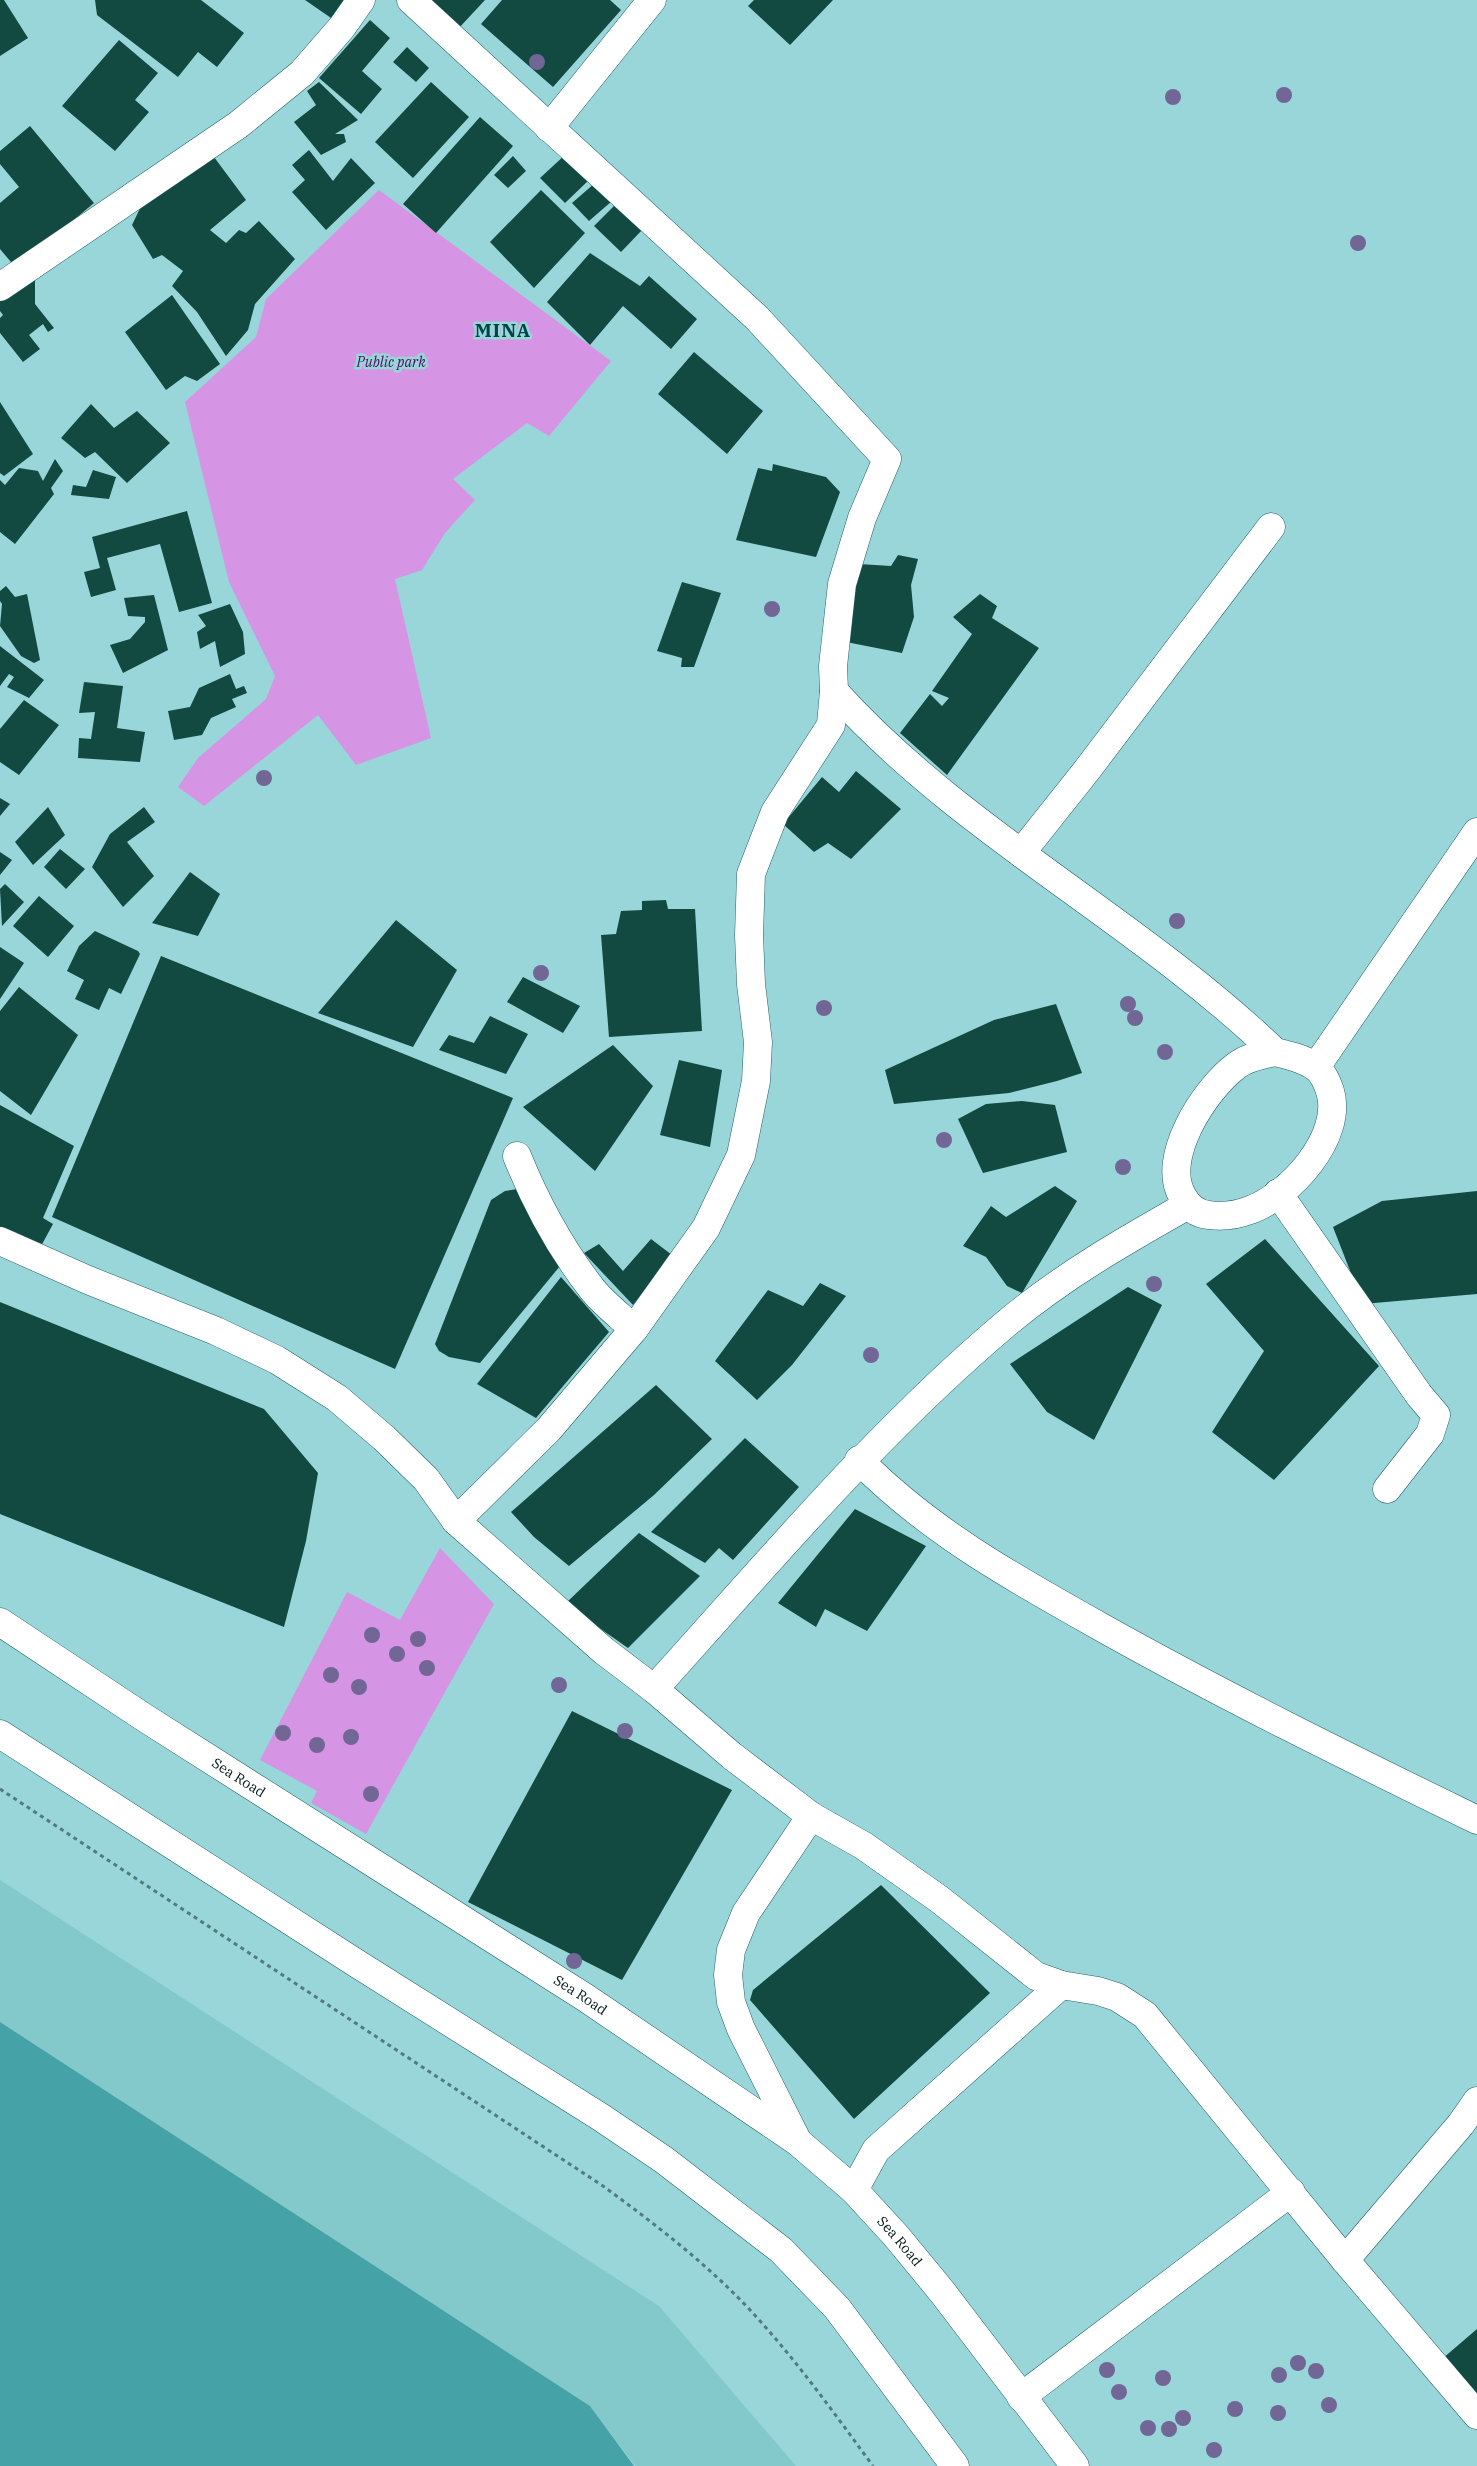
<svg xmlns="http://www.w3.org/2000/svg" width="1477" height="2466" font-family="'IBM Plex Serif',serif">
  <rect width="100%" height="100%" fill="#99d6d9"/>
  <path fill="#83c9cc" d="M 0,1880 L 659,2306 L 796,2466 L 635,2466 L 590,2406 L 0,2022 Z"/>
  <g fill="#d694e4">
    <path d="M 379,190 L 611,361 L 549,436 L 527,423 L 453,479 L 475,500 L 445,533 L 422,570 L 395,579 L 431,738 L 356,765 L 318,715 L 204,806 L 178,787 L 198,758 L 266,699 L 275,676 L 229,582 L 185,402 L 256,337 L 266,299 Z"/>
    <path d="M 440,1548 L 494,1604 L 366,1834 L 311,1803 L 317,1791 L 260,1760 L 347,1592 L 400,1620 Z"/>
  </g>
  <path fill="#45a2a7" d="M 0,2022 L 590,2406 L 634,2466 L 0,2466 Z"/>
  <g fill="#124941">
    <path d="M 0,0 L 4,0 L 28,38 L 0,56 Z"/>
    <path d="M 95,0 L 201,0 L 244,33 L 217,67 L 198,52 L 178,77 L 97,15 Z"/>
    <path d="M 305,0 L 349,0 L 334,20 Z"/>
    <path d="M 427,0 L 485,0 L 458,29 Z"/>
    <path d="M 502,0 L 610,0 L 621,10 L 553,87 L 481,24 Z"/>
    <path d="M 754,0 L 833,0 L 790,45 L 748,6 Z"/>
    <path d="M 370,20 L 390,38 L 362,71 L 382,89 L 361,114 L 319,78 Z"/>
    <path d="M 119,40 L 158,73 L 135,100 L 149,112 L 115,151 L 62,106 Z"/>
    <path d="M 407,47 L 429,68 L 416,82 L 393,62 Z"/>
    <path d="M 319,82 L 358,120 L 335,134 L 344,134 L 346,142 L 321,155 L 294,122 L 316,105 L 307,91 Z"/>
    <path d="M 431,82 L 469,117 L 413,178 L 375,142 Z"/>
    <path d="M 480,117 L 513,146 L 436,233 L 403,204 Z"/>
    <path d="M 30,126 L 94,203 L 16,268 L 0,249 L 0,203 L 19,187 L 0,164 L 0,151 Z"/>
    <path d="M 309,150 L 333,181 L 351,158 L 375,183 L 326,230 L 292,192 L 305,180 L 292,165 Z"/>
    <path d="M 211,153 L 246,200 L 210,230 L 226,243 L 239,230 L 246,233 L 259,221 L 295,259 L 255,304 L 248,330 L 226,356 L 197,312 L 172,286 L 183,271 L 162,255 L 153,259 L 132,225 L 147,194 Z"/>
    <path d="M 566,154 L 590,179 L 565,203 L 540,178 Z"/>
    <path d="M 513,156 L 526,171 L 508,188 L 494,175 Z"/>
    <path d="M 595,183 L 612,201 L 589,221 L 572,203 Z"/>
    <path d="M 541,190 L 585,233 L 534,288 L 490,242 Z"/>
    <path d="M 618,202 L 644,228 L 621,252 L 594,226 Z"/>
    <path d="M 590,253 L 640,286 L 649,276 L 697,319 L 671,349 L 623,306 L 590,345 L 547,302 Z"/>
    <path d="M 35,276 L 35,304 L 54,328 L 48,332 L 43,324 L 29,335 L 40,349 L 23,362 L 0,333 L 0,318 L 3,315 L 0,311 L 0,293 Z"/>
    <path d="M 172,295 L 220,364 L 197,381 L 185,376 L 166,390 L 125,332 Z"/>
    <path d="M 694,352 L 763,411 L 727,454 L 658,394 Z"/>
    <path d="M 0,402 L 33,454 L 4,476 L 0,473 Z"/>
    <path d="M 91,404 L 114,428 L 137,411 L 170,443 L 127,483 L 95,452 L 85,458 L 61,438 Z"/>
    <path d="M 55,459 L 63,471 L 51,488 L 54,494 L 15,544 L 0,532 L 0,480 L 5,485 L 19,468 L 38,471 L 43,481 Z"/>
    <path d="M 773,464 L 826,477 L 840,492 L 816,557 L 736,540 L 758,468 L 772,471 Z"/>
    <path d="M 93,470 L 116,477 L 109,499 L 71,495 L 73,485 L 86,487 Z"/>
    <path d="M 187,511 L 212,603 L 179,612 L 160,544 L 107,558 L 116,590 L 91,597 L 84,572 L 100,568 L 92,537 Z"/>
    <path d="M 898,555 L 918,559 L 911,585 L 914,617 L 902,653 L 846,642 L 859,564 L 891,566 Z"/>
    <path d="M 682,582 L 721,593 L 694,667 L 681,667 L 682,658 L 657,651 Z"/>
    <path d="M 6,586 L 15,597 L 27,594 L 40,660 L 34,663 L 21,656 L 0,626 L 2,604 L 0,601 L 0,591 Z"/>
    <path d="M 980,594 L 997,606 L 992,618 L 1039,648 L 947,775 L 900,733 L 930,694 L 942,706 L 949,698 L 932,691 L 972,634 L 953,617 Z"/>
    <path d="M 154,595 L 168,650 L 123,673 L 110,645 L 130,639 L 145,622 L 145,617 L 128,616 L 124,598 Z"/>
    <path d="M 230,604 L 243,632 L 245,654 L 220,667 L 215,641 L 200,649 L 197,632 L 206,626 L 198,615 Z"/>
    <path d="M 0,646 L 44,680 L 29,698 L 7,687 L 14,677 L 9,674 L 0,686 Z"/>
    <path d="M 230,674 L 236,689 L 244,686 L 247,693 L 232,699 L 236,707 L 211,718 L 202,735 L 174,740 L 168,711 L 190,707 L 199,688 Z"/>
    <path d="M 84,682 L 123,686 L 117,728 L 145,732 L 140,762 L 78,758 L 79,738 L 91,739 L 95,712 L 79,713 Z"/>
    <path d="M 24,700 L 59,725 L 19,775 L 0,762 L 0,729 Z"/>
    <path d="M 856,771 L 901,809 L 851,859 L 828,843 L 814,852 L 783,824 L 822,777 L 839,792 Z"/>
    <path d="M 0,798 L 10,804 L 0,816 Z"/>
    <path d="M 48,807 L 65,835 L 33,865 L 15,842 Z"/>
    <path d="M 144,807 L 155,822 L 127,842 L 154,876 L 123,907 L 92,867 L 110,834 Z"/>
    <path d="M 60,849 L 85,869 L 66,889 L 44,867 Z"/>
    <path d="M 0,852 L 12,860 L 0,875 Z"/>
    <path d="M 190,872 L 220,894 L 198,936 L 152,923 Z"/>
    <path d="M 5,884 L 24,902 L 2,926 L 0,889 Z"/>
    <path d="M 39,896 L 74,926 L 48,957 L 13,926 Z"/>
    <path d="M 666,900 L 668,909 L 695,909 L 702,1031 L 609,1037 L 601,935 L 616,934 L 621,911 L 642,910 L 642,901 Z"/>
    <path d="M 396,920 L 457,970 L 413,1047 L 318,1013 Z"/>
    <path d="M 95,931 L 138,951 L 140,954 L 121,994 L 109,988 L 99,1010 L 75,999 L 84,980 L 67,971 L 79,946 Z"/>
    <path d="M 0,947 L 24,963 L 0,999 Z"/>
    <path d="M 161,956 L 513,1098 L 395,1369 L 52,1217 Z"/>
    <path d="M 523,977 L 580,1006 L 563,1033 L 507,1002 Z"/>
    <path d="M 19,987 L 78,1035 L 31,1115 L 0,1091 L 0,1011 Z"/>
    <path d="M 1056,1004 L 1082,1073 L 1057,1081 L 1009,1093 L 894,1104 L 885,1070 L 994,1020 Z"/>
    <path d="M 490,1016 L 528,1034 L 506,1074 L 439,1050 L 449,1035 L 474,1043 Z"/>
    <path d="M 613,1045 L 653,1086 L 595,1171 L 523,1107 Z"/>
    <path d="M 679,1060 L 722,1070 L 710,1147 L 660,1135 Z"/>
    <path d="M 1022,1101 L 1055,1105 L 1067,1152 L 983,1173 L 958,1119 L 986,1104 Z"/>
    <path d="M 0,1105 L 74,1146 L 43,1218 L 53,1224 L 40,1248 L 0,1232 Z"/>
    <path d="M 1055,1186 L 1077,1201 L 1022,1293 L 1007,1286 L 986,1257 L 963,1246 L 991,1206 L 1006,1217 Z"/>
    <path d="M 517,1189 L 565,1260 L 480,1363 L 449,1357 L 439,1351 L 435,1344 L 491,1200 L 505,1191 Z"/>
    <path d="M 1477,1191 L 1477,1294 L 1363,1304 L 1333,1227 L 1382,1201 Z"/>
    <path d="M 651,1239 L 672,1255 L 633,1305 L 584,1253 L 599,1244 L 623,1271 Z"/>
    <path d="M 1265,1239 L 1379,1366 L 1274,1480 L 1212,1432 L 1264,1351 L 1206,1284 Z"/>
    <path d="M 561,1277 L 609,1332 L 536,1418 L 477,1384 Z"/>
    <path d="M 820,1283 L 846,1296 L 792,1365 L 757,1400 L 715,1361 L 768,1290 L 803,1306 Z"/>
    <path d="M 1128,1287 L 1162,1305 L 1094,1440 L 1047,1412 L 1010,1364 Z"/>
    <path d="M 0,1302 L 264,1409 L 318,1473 L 306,1541 L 284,1627 L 0,1514 Z"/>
    <path d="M 656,1385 L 712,1439 L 654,1495 L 569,1566 L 534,1537 L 511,1512 Z"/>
    <path d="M 745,1438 L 799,1487 L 733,1560 L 719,1548 L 705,1563 L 651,1532 Z"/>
    <path d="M 855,1509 L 926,1546 L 867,1631 L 825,1609 L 816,1627 L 778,1603 Z"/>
    <path d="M 639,1533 L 700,1576 L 628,1648 L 565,1604 Z"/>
    <path d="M 572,1711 L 732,1790 L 622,1980 L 468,1902 Z"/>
    <path d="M 881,1885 L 990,1993 L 854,2119 L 750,2000 L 753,1990 Z"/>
    <path d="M 1477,2329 L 1477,2399 L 1442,2359 Z"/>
  </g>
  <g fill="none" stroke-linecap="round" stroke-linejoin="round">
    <defs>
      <g id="minor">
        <path d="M 411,0 L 757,318 L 887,459 L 862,518 L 842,584 L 833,666 L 834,691 L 831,725 L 775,812 L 751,874 L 749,935 L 751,984 L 758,1042 L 756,1081 L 741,1155 L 706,1228 L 634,1329 L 549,1429 L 456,1521"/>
        <path d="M 549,128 L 652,0"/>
        <path d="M 0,287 L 238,125 L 302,73 L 342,27 L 361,0"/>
        <path d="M 834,691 C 962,833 1138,920 1275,1052"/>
        <path d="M 1021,853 L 1087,770 L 1271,527"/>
        <path d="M 1275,1052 C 1288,1055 1302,1058 1314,1066 C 1322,1071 1327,1082 1330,1091 C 1344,1136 1290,1196 1250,1210 C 1237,1215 1223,1217 1209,1215 C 1197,1214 1189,1208 1183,1197 C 1159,1159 1205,1089 1236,1066 C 1247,1057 1262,1055 1275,1052 Z"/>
        <path d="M 1316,1067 L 1477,832"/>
        <path d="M 517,1156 C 536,1203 561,1249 592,1289 C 604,1304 620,1316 634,1329"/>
        <path d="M 1278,1193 L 1419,1395 L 1436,1415 L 1430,1434 L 1387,1489"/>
        <path d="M 0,1241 L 88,1280 L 216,1331 L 277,1360 L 337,1398 L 384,1438 L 426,1479 L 456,1521 L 604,1651 L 654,1689 L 732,1756 L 811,1816 L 746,1913 L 731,1950 L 728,1975 L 731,2002 L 741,2029 L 798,2142"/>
        <path d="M 859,1460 C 929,1531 1015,1579 1101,1627 C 1224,1696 1350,1758 1477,1820"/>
        <path d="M 654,1689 C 768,1563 877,1432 1008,1322 C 1063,1276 1126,1240 1188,1205"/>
        <path d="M 811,1816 L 864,1846 L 939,1899 L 1036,1976 L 1061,1985 L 1098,1991 L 1117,1997 L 1145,2015 L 1345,2260 L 1477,2415"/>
        <path d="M 854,2190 L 876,2150 L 1061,1985"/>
        <path d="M 1345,2260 L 1461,2124 L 1477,2101"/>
        <path d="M 1021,2397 L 1291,2192"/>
      </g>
      <g id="highway">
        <path id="s1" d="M 0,1622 L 145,1718 L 586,1998 L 798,2142 L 854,2190 L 897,2237 L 943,2293 L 1075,2466"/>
        <path d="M 0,1734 L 356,1963 L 602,2118 L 664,2160 L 781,2250 L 837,2308 L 955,2466"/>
      </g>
    </defs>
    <use href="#minor" stroke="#266266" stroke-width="29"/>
    <use href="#highway" stroke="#266266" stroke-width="29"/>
    <path stroke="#517b7e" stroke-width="3" stroke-dasharray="4 4" stroke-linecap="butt" d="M 0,1789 L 603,2186 C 659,2227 715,2270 761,2322 C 802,2368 837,2417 873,2466"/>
    <use href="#minor" stroke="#fff" stroke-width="28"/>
    <use href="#highway" stroke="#fff" stroke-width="28"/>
  </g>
  <g fill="#716695">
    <circle cx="537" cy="62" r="8"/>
    <circle cx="1284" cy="95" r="8"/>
    <circle cx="1173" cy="97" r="8"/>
    <circle cx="1358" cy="243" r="8"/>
    <circle cx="772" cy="609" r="8"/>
    <circle cx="264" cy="778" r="8"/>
    <circle cx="1177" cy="921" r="8"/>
    <circle cx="541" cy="973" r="8"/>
    <circle cx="1128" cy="1004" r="8"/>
    <circle cx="824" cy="1008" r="8"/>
    <circle cx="1135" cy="1018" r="8"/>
    <circle cx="1165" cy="1052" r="8"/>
    <circle cx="944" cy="1140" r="8"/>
    <circle cx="1123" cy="1167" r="8"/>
    <circle cx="1154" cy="1284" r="8"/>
    <circle cx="871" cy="1355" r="8"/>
    <circle cx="372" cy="1635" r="8"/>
    <circle cx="418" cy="1639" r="8"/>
    <circle cx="397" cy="1654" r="8"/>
    <circle cx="427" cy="1668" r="8"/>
    <circle cx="331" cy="1675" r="8"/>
    <circle cx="559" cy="1685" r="8"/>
    <circle cx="359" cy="1687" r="8"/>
    <circle cx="625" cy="1731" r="8"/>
    <circle cx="283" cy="1733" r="8"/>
    <circle cx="351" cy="1737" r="8"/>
    <circle cx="317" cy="1745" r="8"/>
    <circle cx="371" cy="1794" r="8"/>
    <circle cx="574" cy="1961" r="8"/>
    <circle cx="1298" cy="2363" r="8"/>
    <circle cx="1107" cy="2370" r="8"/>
    <circle cx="1316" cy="2371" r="8"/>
    <circle cx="1279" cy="2375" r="8"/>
    <circle cx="1163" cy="2378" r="8"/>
    <circle cx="1119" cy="2392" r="8"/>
    <circle cx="1329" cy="2405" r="8"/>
    <circle cx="1235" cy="2409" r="8"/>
    <circle cx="1278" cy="2413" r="8"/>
    <circle cx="1183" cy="2418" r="8"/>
    <circle cx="1148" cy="2428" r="8"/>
    <circle cx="1169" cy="2429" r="8"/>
    <circle cx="1214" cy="2450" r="8"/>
  </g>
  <g text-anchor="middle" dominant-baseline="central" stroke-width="5" stroke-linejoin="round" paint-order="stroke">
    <g font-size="14" font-style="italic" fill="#500b5d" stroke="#99d6d9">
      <text x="391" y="362">Public park</text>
    </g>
    <g font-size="14" fill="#001516" stroke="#99d6d9">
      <text stroke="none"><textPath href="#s1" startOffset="285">Sea Road</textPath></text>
      <text stroke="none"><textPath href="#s1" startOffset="690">Sea Road</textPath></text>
      <text stroke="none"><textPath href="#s1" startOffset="1095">Sea Road</textPath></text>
    </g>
    <g font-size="19" font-weight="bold" letter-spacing="1" fill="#004549" stroke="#99d6d9">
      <text x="503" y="330">MINA</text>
    </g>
  </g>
</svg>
